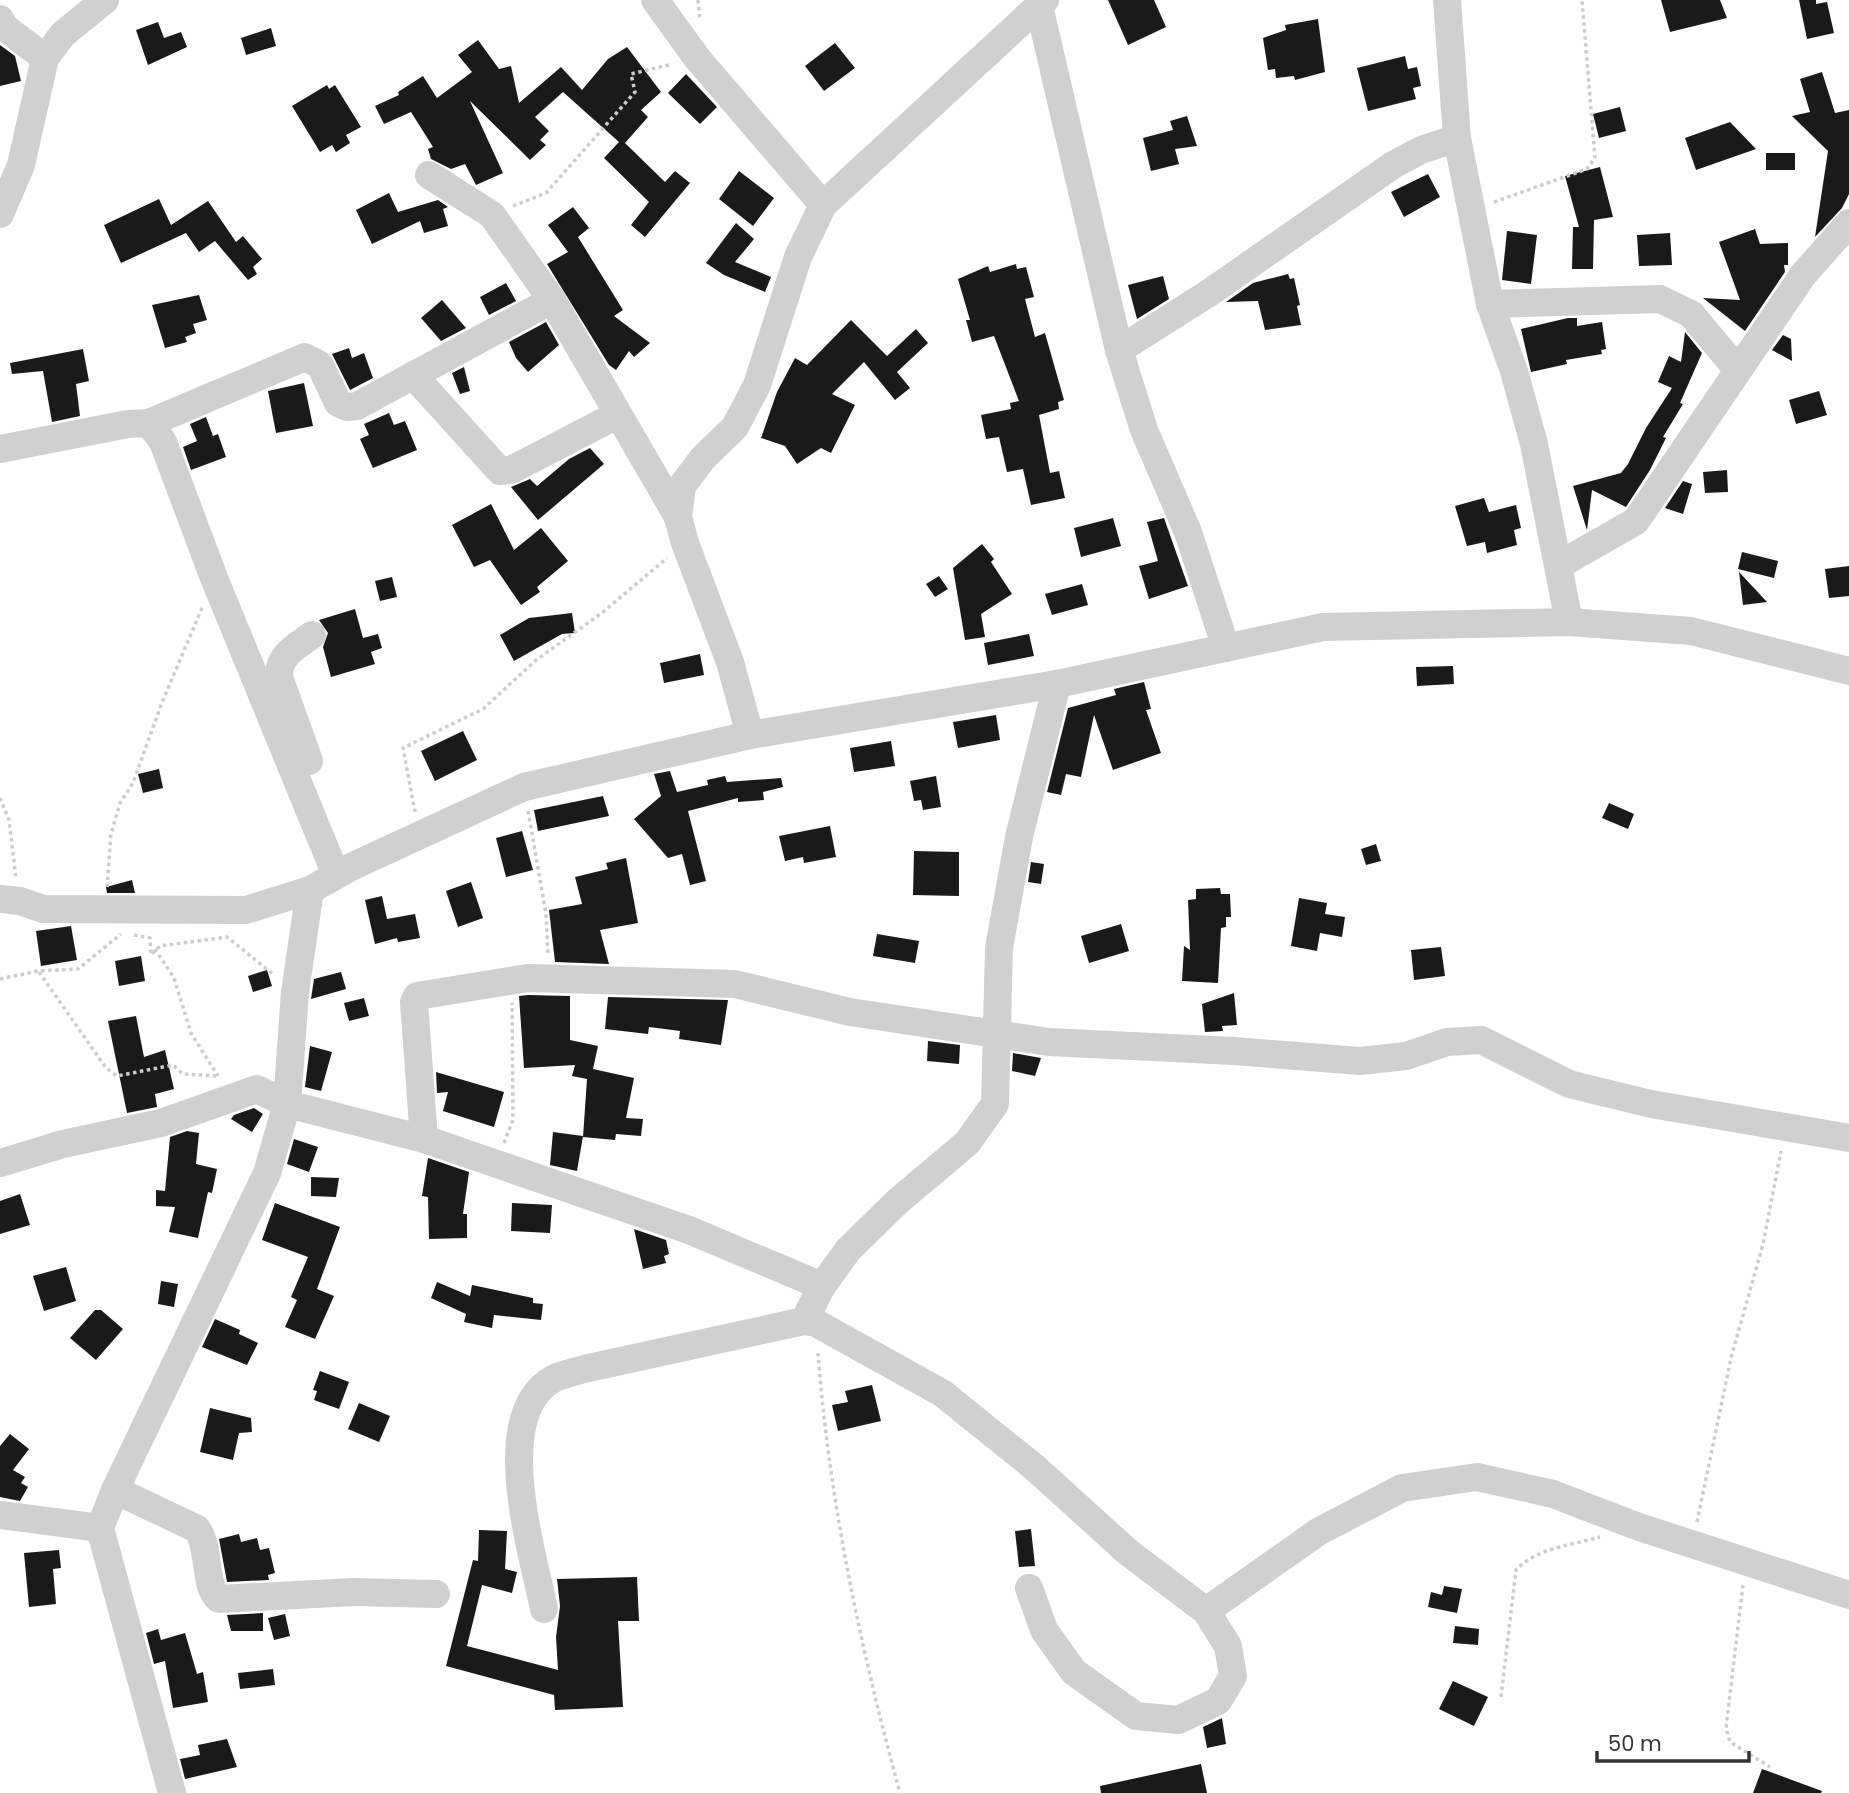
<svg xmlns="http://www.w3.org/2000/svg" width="1849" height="1793" font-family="Poppins,sans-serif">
  <rect width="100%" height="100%" fill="#fff"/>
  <g fill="#1a1a1a">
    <path d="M 1108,0 L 1154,0 L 1166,27 L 1128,45 Z"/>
    <path d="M 1661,0 L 1720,0 L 1727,18 L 1670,32 Z"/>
    <path d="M 1799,0 L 1816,0 L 1816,4 L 1827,2 L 1834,33 L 1807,39 Z"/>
    <path d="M 1318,19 L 1325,72 L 1295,80 L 1294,76 L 1276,78 L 1275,69 L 1268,70 L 1263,38 L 1286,30 L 1285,25 Z"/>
    <path d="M 158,22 L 164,38 L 181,32 L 187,47 L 148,65 L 136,30 Z"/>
    <path d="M 271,28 L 276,46 L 246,55 L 241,38 Z"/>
    <path d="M 478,40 L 499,69 L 511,66 L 519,103 L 561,67 L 582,90 L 608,59 L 627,47 L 661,92 L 641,110 L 648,117 L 625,143 L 665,182 L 675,171 L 690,183 L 645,237 L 631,225 L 649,202 L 604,158 L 619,142 L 563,92 L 535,117 L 549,131 L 540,140 L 546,145 L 530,160 L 470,101 L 503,173 L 476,185 L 465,164 L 451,169 L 431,159 L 428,149 L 433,147 L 411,112 L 384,124 L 375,106 L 399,95 L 398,92 L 423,76 L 437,98 L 472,72 L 458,55 Z"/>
    <path d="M 835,43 L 855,68 L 824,91 L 805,66 Z"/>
    <path d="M 0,45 L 15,56 L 21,81 L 0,86 Z"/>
    <path d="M 1405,56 L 1408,69 L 1417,67 L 1421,86 L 1413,88 L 1416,99 L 1368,111 L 1357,68 Z"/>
    <path d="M 1822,72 L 1835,113 L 1849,110 L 1849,194 L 1842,208 L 1815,237 L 1828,151 L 1792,116 L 1810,112 L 1800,79 Z"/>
    <path d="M 686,74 L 717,107 L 700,124 L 668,93 Z"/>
    <path d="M 327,85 L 329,89 L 335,85 L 361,127 L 346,135 L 350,143 L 336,152 L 332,145 L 320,152 L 292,106 Z"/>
    <path d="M 1620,107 L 1626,131 L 1599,138 L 1593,114 Z"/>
    <path d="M 1187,116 L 1197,146 L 1175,149 L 1179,164 L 1151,171 L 1143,138 L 1173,130 L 1170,121 Z"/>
    <path d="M 1730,122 L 1756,149 L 1696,170 L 1685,138 Z"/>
    <rect x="1766" y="153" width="29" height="17"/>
    <path d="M 1600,167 L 1613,217 L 1594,220 L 1593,269 L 1572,269 L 1573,227 L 1579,227 L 1565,176 Z"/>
    <path d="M 739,171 L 774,198 L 753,226 L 719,199 Z"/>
    <path d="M 1428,174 L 1440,197 L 1404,217 L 1391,192 Z"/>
    <path d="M 389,193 L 398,212 L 438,200 L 448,207 L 443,209 L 448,226 L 424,233 L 420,221 L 372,244 L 356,210 Z"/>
    <path d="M 159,199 L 171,225 L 208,201 L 236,242 L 243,236 L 262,259 L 253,267 L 257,274 L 248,280 L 215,241 L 199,252 L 186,233 L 121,263 L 104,225 Z"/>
    <path d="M 573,207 L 589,228 L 578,237 L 623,310 L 614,316 L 650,343 L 634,357 L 629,351 L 616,370 L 609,365 L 547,264 L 568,252 L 548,225 Z"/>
    <path d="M 736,223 L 754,239 L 735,262 L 771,277 L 765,292 L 724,275 L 706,263 Z"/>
    <path d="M 1755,229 L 1760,244 L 1788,243 L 1788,265 L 1784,265 L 1785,272 L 1745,331 L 1703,298 L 1740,300 L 1719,242 Z"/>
    <path d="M 1507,231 L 1537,235 L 1531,284 L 1502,280 Z"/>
    <path d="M 1670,233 L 1672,265 L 1639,266 L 1637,235 Z"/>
    <path d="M 1016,264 L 1017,269 L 1026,267 L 1034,297 L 1025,299 L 1035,337 L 1045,333 L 1064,400 L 1058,402 L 1059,409 L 1039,415 L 1050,473 L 1059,471 L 1065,498 L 1031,505 L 1023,469 L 1007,472 L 999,437 L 986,439 L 981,415 L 1011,409 L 1010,403 L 1019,401 L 994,336 L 972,342 L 966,320 L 970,320 L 958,279 L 988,266 L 990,272 Z"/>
    <path d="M 1288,274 L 1290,279 L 1294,278 L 1300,305 L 1297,306 L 1301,325 L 1265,330 L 1258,301 L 1226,302 L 1253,283 Z"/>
    <path d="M 1163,276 L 1169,299 L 1137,319 L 1128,285 Z"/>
    <path d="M 506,283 L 516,301 L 489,315 L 480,297 Z"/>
    <path d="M 199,295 L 207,320 L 193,324 L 196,333 L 185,337 L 187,342 L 165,348 L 152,305 Z"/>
    <path d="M 442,300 L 466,328 L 441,341 L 421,318 Z"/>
    <path d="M 1568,318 L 1577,318 L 1577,326 L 1602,322 L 1606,349 L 1601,350 L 1602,354 L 1566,360 L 1567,364 L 1531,372 L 1521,329 Z"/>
    <path d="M 851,320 L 887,356 L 916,329 L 928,343 L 897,372 L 910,388 L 895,400 L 864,362 L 832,394 L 855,405 L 831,453 L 821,448 L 797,464 L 785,446 L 761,438 L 777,392 L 795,358 L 807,365 Z"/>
    <path d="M 546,322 L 559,345 L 528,372 L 516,358 L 509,342 Z"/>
    <path d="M 1685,332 L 1702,353 L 1680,403 L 1683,404 L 1663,437 L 1666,438 L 1650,470 L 1626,507 L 1592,490 L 1587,530 L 1573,486 L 1621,473 L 1628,464 L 1646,428 L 1672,388 L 1658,382 L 1669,356 L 1681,362 Z"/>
    <path d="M 1783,335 L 1791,339 L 1792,361 L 1772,350 Z"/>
    <path d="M 349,348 L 352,358 L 364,353 L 373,378 L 350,390 L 332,354 Z"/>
    <path d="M 83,349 L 89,381 L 76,384 L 80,416 L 52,422 L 43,371 L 12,374 L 10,363 Z"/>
    <path d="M 464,367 L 470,391 L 460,394 L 452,373 Z"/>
    <path d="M 304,383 L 313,426 L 276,433 L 268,391 Z"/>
    <path d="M 1819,391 L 1827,415 L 1796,424 L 1789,400 Z"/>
    <path d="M 389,413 L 394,425 L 405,421 L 417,450 L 373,468 L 360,439 L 369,435 L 364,424 Z"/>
    <path d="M 206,417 L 213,436 L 218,434 L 226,457 L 191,470 L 183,447 L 197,441 L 190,424 Z"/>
    <path d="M 590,448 L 604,464 L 538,520 L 511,487 L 530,479 L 537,486 L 569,459 Z"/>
    <path d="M 1727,470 L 1728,492 L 1705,493 L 1703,472 Z"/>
    <path d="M 1683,481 L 1692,484 L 1683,514 L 1665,508 Z"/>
    <path d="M 1484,498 L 1489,512 L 1516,505 L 1521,528 L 1514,530 L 1517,545 L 1487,553 L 1485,542 L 1467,546 L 1455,506 Z"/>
    <path d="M 491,504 L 514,550 L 541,528 L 568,561 L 537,587 L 540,592 L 521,605 L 490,560 L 474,567 L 452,525 Z"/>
    <path d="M 1113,518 L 1121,546 L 1081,557 L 1074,528 Z"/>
    <path d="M 1164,518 L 1188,586 L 1149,599 L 1139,566 L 1158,561 L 1147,522 Z"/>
    <path d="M 982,544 L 994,559 L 991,562 L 1012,594 L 981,614 L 985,637 L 965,640 L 953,568 Z"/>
    <path d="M 1742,552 L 1778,561 L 1774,578 L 1738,569 Z"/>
    <path d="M 1849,566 L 1849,596 L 1829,598 L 1825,569 Z"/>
    <path d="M 1739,572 L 1767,602 L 1743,605 Z"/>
    <path d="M 939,576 L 948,589 L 935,597 L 926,584 Z"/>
    <path d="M 392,577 L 397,597 L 380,601 L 375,581 Z"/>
    <path d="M 1082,584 L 1088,605 L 1052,615 L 1045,594 Z"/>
    <path d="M 355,609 L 363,638 L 378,634 L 382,648 L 371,652 L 375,664 L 331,677 L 323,647 L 328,633 L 319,620 Z"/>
    <path d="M 572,613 L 575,633 L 562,634 L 514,661 L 500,635 L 529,618 Z"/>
    <path d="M 1029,634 L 1034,656 L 988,665 L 984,643 Z"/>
    <path d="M 700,654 L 704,675 L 664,683 L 660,663 Z"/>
    <path d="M 1453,666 L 1454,684 L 1417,686 L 1416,667 Z"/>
    <path d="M 1144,682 L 1151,709 L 1146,710 L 1161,753 L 1113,770 L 1094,715 L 1081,777 L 1066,774 L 1061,795 L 1047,792 L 1068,708 L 1116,695 L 1114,689 Z"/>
    <path d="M 996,715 L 1000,740 L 958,748 L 953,722 Z"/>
    <path d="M 463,731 L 477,760 L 435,781 L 421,751 Z"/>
    <path d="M 891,741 L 895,766 L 854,772 L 850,748 Z"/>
    <path d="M 159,769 L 163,788 L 143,793 L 138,774 Z"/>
    <path d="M 670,771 L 677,792 L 708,785 L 707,780 L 725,776 L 727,782 L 781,778 L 783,787 L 763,792 L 764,800 L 738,802 L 738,798 L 688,811 L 706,881 L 690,885 L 682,854 L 668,858 L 634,819 L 661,796 L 654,774 Z"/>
    <path d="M 936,776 L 941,807 L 923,810 L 921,800 L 914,801 L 910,781 Z"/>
    <path d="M 603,796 L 609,816 L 538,831 L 534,810 Z"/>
    <path d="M 1609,803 L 1634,814 L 1628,829 L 1602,818 Z"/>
    <path d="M 830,826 L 836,857 L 804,863 L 803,857 L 785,861 L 779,836 Z"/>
    <path d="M 522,831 L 533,870 L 506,877 L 496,838 Z"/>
    <path d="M 1376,844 L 1381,861 L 1366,865 L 1361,849 Z"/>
    <path d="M 914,851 L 959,852 L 959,896 L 913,895 Z"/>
    <path d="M 626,858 L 638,923 L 600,930 L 609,964 L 555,962 L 549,910 L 582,904 L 575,877 L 608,869 L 606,863 Z"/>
    <path d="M 1031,862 L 1044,864 L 1041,884 L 1028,882 Z"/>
    <path d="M 132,880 L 135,893 L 107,893 L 106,887 Z"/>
    <path d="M 471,882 L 483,918 L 458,927 L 446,891 Z"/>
    <path d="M 1220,888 L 1221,894 L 1230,894 L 1231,917 L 1226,917 L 1226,927 L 1221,928 L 1218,983 L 1182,981 L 1184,946 L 1190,950 L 1188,900 L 1196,899 L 1196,889 Z"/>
    <path d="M 382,896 L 387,919 L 415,914 L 420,938 L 398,942 L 397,938 L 375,944 L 365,900 Z"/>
    <path d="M 1299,898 L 1327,903 L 1325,914 L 1345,917 L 1342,937 L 1320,933 L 1317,951 L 1291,946 Z"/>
    <path d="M 1121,924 L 1129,951 L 1089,963 L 1081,936 Z"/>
    <path d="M 71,926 L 77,960 L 41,966 L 36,931 Z"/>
    <path d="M 877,934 L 919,941 L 915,963 L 873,956 Z"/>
    <path d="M 1441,947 L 1445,976 L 1414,980 L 1411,950 Z"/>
    <path d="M 141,956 L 145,981 L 119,986 L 115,961 Z"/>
    <path d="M 267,970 L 272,986 L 253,992 L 248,976 Z"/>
    <path d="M 341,972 L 346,989 L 311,999 L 314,979 Z"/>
    <path d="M 1234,993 L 1237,1025 L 1222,1026 L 1223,1031 L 1205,1032 L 1202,1004 Z"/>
    <path d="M 528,995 L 570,996 L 570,1040 L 598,1046 L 593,1069 L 634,1078 L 626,1118 L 643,1119 L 641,1136 L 616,1134 L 615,1140 L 583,1137 L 587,1079 L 572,1076 L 575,1065 L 524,1068 L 519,996 Z"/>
    <path d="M 608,997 L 728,1000 L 721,1045 L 679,1039 L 680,1031 L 649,1027 L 648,1034 L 605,1029 Z"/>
    <path d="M 364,998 L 369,1016 L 349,1021 L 344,1003 Z"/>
    <path d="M 136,1016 L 144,1057 L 165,1050 L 174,1089 L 155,1094 L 157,1107 L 127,1113 L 108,1021 Z"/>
    <path d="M 928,1041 L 960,1045 L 959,1064 L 927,1061 Z"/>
    <path d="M 310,1046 L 332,1052 L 321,1091 L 305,1087 Z"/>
    <path d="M 1013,1053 L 1041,1058 L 1035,1076 L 1012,1071 Z"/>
    <path d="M 436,1072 L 504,1092 L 494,1127 L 443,1111 L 448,1092 L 437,1093 Z"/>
    <path d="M 254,1108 L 263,1114 L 252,1132 L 231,1119 L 234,1115 Z"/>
    <path d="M 187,1131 L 199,1133 L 196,1164 L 217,1169 L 212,1193 L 208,1192 L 198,1238 L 169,1232 L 175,1207 L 156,1206 L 156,1190 L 165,1191 L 170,1137 Z"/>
    <path d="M 553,1132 L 583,1136 L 577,1171 L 550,1165 Z"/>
    <path d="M 294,1139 L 318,1147 L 309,1172 L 287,1164 Z"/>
    <path d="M 428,1158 L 469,1172 L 463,1214 L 467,1214 L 467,1238 L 429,1239 L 428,1197 L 422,1196 Z"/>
    <path d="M 311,1177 L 339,1178 L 336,1197 L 311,1196 Z"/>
    <path d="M 20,1194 L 30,1225 L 0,1234 L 0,1201 Z"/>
    <path d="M 275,1203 L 340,1227 L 317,1289 L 334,1296 L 315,1339 L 285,1327 L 297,1300 L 291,1297 L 308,1257 L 262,1240 Z"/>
    <path d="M 512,1203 L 552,1205 L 550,1233 L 511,1231 Z"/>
    <path d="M 634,1229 L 666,1240 L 669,1254 L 664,1256 L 666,1263 L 643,1269 Z"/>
    <path d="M 66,1267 L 76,1301 L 44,1311 L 33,1276 Z"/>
    <path d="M 161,1281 L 178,1284 L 174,1307 L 158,1304 Z"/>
    <path d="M 437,1282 L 470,1296 L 472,1285 L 533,1298 L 533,1303 L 543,1304 L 541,1320 L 494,1315 L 492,1328 L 464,1322 L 466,1314 L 431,1298 Z"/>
    <path d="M 95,1310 L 101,1310 L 123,1329 L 96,1360 L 70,1338 Z"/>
    <path d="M 215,1319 L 240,1330 L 239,1334 L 258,1343 L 247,1365 L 202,1347 Z"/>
    <path d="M 320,1371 L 349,1382 L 339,1409 L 314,1400 L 317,1391 L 313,1390 Z"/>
    <path d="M 872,1385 L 881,1421 L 838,1431 L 832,1405 L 848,1402 L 845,1391 Z"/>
    <path d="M 359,1403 L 390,1416 L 379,1442 L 348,1429 Z"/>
    <path d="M 210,1408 L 251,1418 L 252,1432 L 239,1433 L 233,1460 L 200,1452 Z"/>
    <path d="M 10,1434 L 29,1449 L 13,1470 L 25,1477 L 21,1483 L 28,1487 L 20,1501 L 0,1497 L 0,1446 Z"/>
    <path d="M 1031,1529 L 1035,1566 L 1019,1567 L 1015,1531 Z"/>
    <path d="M 479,1530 L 507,1531 L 505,1569 L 517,1572 L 512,1593 L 482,1585 L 467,1646 L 558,1670 L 556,1637 L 560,1606 L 557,1579 L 637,1577 L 639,1621 L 618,1621 L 623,1707 L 555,1710 L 554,1695 L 446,1666 L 473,1560 L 478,1561 Z"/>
    <path d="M 239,1534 L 241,1542 L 257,1538 L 260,1550 L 269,1548 L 275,1573 L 268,1575 L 269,1580 L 227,1582 L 219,1539 Z"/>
    <path d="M 59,1550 L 61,1568 L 53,1569 L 56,1604 L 29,1607 L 24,1553 Z"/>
    <path d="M 1444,1586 L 1462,1589 L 1457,1613 L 1428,1607 L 1431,1592 L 1442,1595 Z"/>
    <path d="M 263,1613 L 263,1631 L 231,1631 L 227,1615 Z"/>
    <path d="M 285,1614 L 290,1636 L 274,1640 L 268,1618 Z"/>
    <path d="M 1455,1626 L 1479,1629 L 1478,1645 L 1453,1643 Z"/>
    <path d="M 158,1629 L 161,1640 L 185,1633 L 197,1674 L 203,1672 L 208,1702 L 173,1708 L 165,1661 L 154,1664 L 146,1633 Z"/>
    <path d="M 273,1669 L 275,1685 L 240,1689 L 238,1673 Z"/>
    <path d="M 1453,1681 L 1488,1697 L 1474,1726 L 1439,1709 Z"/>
    <path d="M 1222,1718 L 1226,1744 L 1207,1748 L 1203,1727 Z"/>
    <path d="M 227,1739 L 237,1767 L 185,1779 L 180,1759 L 200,1755 L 198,1745 Z"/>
    <path d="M 1201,1764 L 1207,1793 L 1101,1793 L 1100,1786 Z"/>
    <path d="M 1762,1769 L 1822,1791 L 1821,1793 L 1753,1793 Z"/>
  </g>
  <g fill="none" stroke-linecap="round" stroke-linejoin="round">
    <g stroke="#cdcdcd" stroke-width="3.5" stroke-dasharray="3.5 3.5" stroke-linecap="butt">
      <path d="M 698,0 L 700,20"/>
      <path d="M 1494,202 L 1587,169 L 1595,158 L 1582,0"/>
      <path d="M 513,206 L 546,193 L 635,92 L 631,74 L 672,64"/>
      <path d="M 0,798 L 9,820 L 16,878"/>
      <path d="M 528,811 L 546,914 L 548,955"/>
      <path d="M 415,812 L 403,748 L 483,709 L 535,661 L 603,612 L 667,558"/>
      <path d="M 107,887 L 111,834 L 120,803 L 133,783 L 161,705 L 202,608"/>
      <path d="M 134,935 L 150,938 L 151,955 L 160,946 L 227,937 L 274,975"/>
      <path d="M 155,949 L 174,978 L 191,1033 L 218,1076"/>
      <path d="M 39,972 L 106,1068 L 117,1076 L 173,1065 L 183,1074 L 218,1076"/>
      <path d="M 0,979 L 38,971 L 78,969 L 121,934"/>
      <path d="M 504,1143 L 513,1120 L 512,1003"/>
      <path d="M 818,1353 C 829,1501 861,1650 900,1793"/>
      <path d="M 1697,1522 L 1731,1358 L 1763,1244 L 1781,1151"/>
      <path d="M 1743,1585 L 1726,1728 L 1730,1742 L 1770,1767"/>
      <path d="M 1501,1697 L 1516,1570 C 1536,1548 1572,1545 1600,1537"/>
    </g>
    <g stroke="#d0d0d0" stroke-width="28">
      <path d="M 655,0 L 697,58 L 823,205"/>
      <path d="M 1447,0 L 1457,138 L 1490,304 L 1514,371 L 1534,444 L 1569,622"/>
      <path d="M 1039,6 L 1119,350 L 1144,430 L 1188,532 L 1226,648"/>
      <path d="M 0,19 L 4,27 L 45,58"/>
      <path d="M 429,175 L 492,215 L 552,300 L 678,517"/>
      <path d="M 0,214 L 21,165 L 45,58 L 63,34 L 105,0"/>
      <path d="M 1490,304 L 1660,299 L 1691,314 L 1737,369"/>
      <path d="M 1119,350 L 1209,293 L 1393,165 L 1421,150 L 1457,138"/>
      <path d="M 413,375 L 500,471 L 511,470 L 617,415"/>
      <path d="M 149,423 L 305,357 L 320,365 L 338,403 L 347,407 L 357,406 L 552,300"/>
      <path d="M 0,449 L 128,424 L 149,423 L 163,442 L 214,578 L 336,875"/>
      <path d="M 1559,565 L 1636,521 L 1803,275 L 1849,223"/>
      <path d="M 750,735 L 730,662 L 685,543 L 678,517 L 682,486 L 703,458 L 735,427 L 757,385 L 798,257 L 823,205 L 1045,0"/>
      <path d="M 309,761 L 279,677 C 278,655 296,647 312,635"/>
      <path d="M 0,899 L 20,901 L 43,909 L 246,910 L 310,890 L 351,867 L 524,787 L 750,735 L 1057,684 L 1323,627 L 1569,622 L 1691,631 L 1849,671"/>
      <path d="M 424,1139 L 414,1002 L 417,996 L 528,978 L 735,984 L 850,1012 L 1049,1042 L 1234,1051 L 1360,1061 L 1406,1056 L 1447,1042 L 1481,1040 L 1569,1084 L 1651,1104 L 1849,1138"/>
      <path d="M 0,1163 L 63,1144 L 161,1123 L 257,1089 L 287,1104 L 424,1139 L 689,1230 L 822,1286"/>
      <path d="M 804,1321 L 816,1323 L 942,1393 L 1034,1467 L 1129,1553 L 1206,1611 L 1228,1646 L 1233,1676 L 1218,1701 L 1178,1720 L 1136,1716 L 1074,1672 L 1044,1630 L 1029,1588"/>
      <path d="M 115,1490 L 197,1529 C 211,1548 203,1586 219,1599 L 353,1592 L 436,1594"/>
      <path d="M 0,1515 L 100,1528"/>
      <path d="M 544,1609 C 533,1553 489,1415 553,1379 C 562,1374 575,1372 584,1369 L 804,1321 L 822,1286 L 848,1250 L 897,1202 L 967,1143 L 995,1104 L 999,948 L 1019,837 L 1057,684"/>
      <path d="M 1206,1611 L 1318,1532 L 1402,1488 L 1477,1477 L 1553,1494 L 1639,1527 L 1849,1595"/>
      <path d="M 172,1793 L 100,1528 L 115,1490 L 267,1173 L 287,1104 L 295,992 L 310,890"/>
    </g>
  </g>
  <path d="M1597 1751v10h152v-10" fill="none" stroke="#333333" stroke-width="3.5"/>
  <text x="1608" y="1751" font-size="21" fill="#333333" stroke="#ffffff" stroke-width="5" paint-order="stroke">50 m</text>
</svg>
